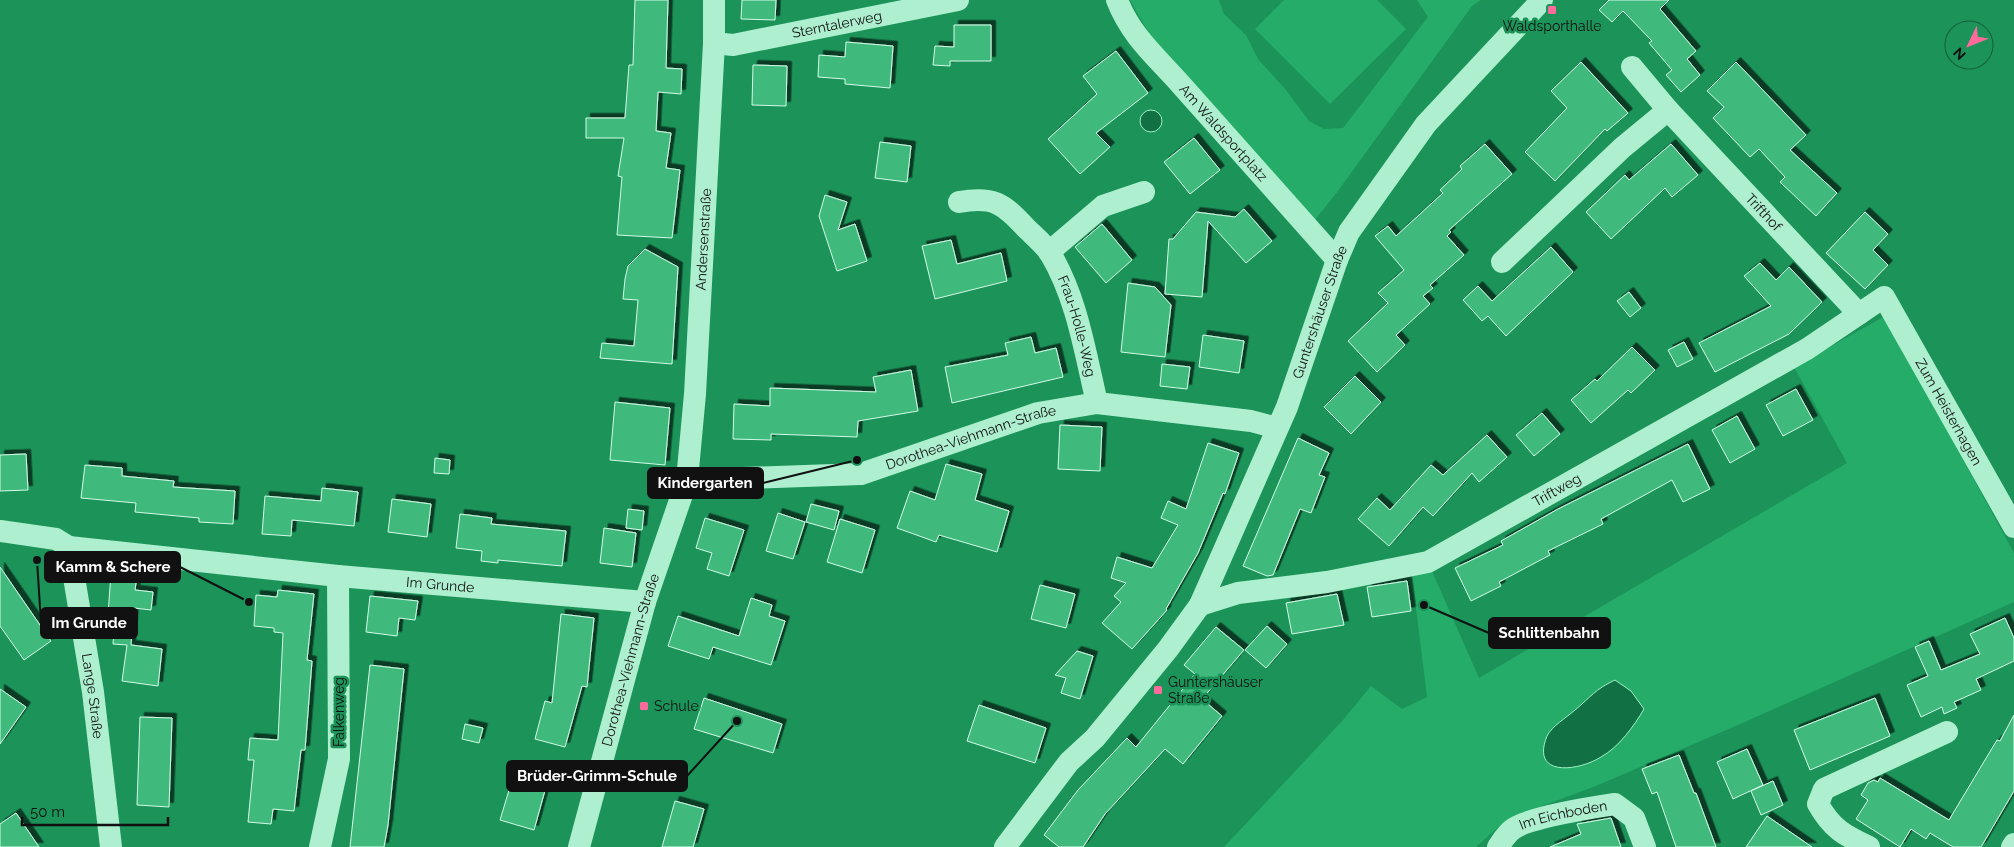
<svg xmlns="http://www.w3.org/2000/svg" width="2014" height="847" font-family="Raleway,sans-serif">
  <defs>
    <filter id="shadow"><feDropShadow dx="4.5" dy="-4.5" stdDeviation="0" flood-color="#0009"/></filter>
  </defs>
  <rect width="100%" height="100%" fill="#1b9359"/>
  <g fill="#24ac68">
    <path d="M 1130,0 L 1219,0 L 1224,14 L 1246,35 L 1258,59 L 1286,90 L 1309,121 L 1324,129 L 1343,128 L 1428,17 L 1417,0 L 1481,0 L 1472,6 L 1338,191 L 1314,221 L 1156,46 Z"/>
    <path d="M 1284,0 L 1377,0 L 1406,29 L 1330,104 L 1255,29 Z"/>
    <path d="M 1885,316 L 2014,553 L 2014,602 L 1738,725 L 1596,786 L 1526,812 L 1501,825 L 1476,847 L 1224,847 L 1343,720 L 1371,686 L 1402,709 L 1427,697 L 1416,608 L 1406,568 L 1428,562 L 1479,678 L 1847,463 L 1794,367 Z"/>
  </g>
  <g fill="#127144" stroke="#a0f1c7">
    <circle cx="1151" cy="121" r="11"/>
    <path d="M 1615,680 L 1631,691 L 1644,709 C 1634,726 1619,747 1601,757 C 1579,771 1530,778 1547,736 C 1552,726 1566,718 1575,710 C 1592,696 1594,690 1615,680 Z"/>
  </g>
  <g fill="#40b97c" stroke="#d3fbe7" filter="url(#shadow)">
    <path d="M 635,0 L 668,0 L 666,68 L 682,69 L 681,94 L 658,92 L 656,131 L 671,133 L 666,168 L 680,170 L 672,238 L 617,235 L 622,177 L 618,176 L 624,138 L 586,138 L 586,118 L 625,118 L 629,65 L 633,65 Z"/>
    <path d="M 742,0 L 776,0 L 775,20 L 741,19 Z"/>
    <path d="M 1609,0 L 1669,0 L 1660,9 L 1696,51 L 1687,59 L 1700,75 L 1681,92 L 1666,75 L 1672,70 L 1649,43 L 1652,41 L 1623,11 L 1612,22 L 1599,10 Z"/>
    <path d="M 954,25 L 991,25 L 991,61 L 950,61 L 950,66 L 933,65 L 935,46 L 954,47 Z"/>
    <path d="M 846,42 L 893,46 L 890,88 L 845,84 L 845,79 L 818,77 L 819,55 L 845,57 Z"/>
    <path d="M 1116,51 L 1148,93 L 1096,133 L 1110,147 L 1080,174 L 1048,139 L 1097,94 L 1083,76 Z"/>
    <path d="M 1581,62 L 1628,113 L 1607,131 L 1605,129 L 1555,181 L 1525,152 L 1567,108 L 1551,91 Z"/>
    <path d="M 1736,62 L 1806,135 L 1790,150 L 1837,193 L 1816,216 L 1780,182 L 1785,177 L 1759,149 L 1750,157 L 1713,118 L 1724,107 L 1707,91 Z"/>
    <path d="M 753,65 L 787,66 L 786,106 L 752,105 Z"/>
    <path d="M 1194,138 L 1220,170 L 1190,194 L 1164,162 Z"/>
    <path d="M 880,142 L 911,146 L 907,182 L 875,178 Z"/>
    <path d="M 1485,144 L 1512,174 L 1449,230 L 1451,232 L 1447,236 L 1464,255 L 1430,285 L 1433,288 L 1423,296 L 1430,304 L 1396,335 L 1405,345 L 1377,372 L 1348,341 L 1388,303 L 1378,293 L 1404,270 L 1375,236 L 1388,226 L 1396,236 L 1443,193 L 1440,190 L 1462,169 L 1460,166 Z"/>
    <path d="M 1671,144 L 1698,175 L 1672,197 L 1665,188 L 1611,239 L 1586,212 L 1625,175 L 1629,180 Z"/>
    <path d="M 825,195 L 847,202 L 838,230 L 855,224 L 867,261 L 837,271 L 819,216 Z"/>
    <path d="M 1244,209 L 1272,241 L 1246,263 L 1208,221 L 1202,297 L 1165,294 L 1169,239 L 1173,239 L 1196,212 L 1235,217 Z"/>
    <path d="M 1865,212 L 1888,234 L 1873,250 L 1888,265 L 1865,289 L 1826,253 Z"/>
    <path d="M 1102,224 L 1132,260 L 1106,283 L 1075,247 Z"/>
    <path d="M 951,240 L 957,264 L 1001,253 L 1007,281 L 935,299 L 922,246 Z"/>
    <path d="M 1551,247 L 1573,272 L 1506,336 L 1488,316 L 1482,321 L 1463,300 L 1478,286 L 1492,301 Z"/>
    <path d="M 645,249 L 678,267 L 672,364 L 600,358 L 602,343 L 634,346 L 638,300 L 623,299 L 625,279 L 628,266 Z"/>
    <path d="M 1760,263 L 1776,280 L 1789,267 L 1822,302 L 1789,334 L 1715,372 L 1699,343 L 1771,306 L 1744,276 Z"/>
    <path d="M 1128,283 L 1155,287 L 1171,305 L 1165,357 L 1121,352 Z"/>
    <path d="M 1629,292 L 1641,308 L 1630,317 L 1617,301 Z"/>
    <path d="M 1203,335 L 1244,341 L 1239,373 L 1199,367 Z"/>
    <path d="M 1031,337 L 1035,353 L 1056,348 L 1063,377 L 952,403 L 945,367 L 1008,355 L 1005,343 Z"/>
    <path d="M 1684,342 L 1693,359 L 1677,367 L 1668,350 Z"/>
    <path d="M 1632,347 L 1655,370 L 1631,393 L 1628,390 L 1591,423 L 1571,400 L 1595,379 L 1597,381 Z"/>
    <path d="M 1162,364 L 1190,367 L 1187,389 L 1160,386 Z"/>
    <path d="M 911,370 L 918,411 L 858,421 L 857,437 L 771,434 L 771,440 L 733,439 L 734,404 L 770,406 L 770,388 L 876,392 L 873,377 Z"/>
    <path d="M 1355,376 L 1381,402 L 1351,434 L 1324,407 Z"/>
    <path d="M 1796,389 L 1813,420 L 1783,436 L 1766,405 Z"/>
    <path d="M 615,402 L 670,408 L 665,465 L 610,460 Z"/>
    <path d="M 1542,413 L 1560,434 L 1534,456 L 1516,435 Z"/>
    <path d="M 1737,416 L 1755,449 L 1730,463 L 1712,430 Z"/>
    <path d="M 1060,425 L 1102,427 L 1100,471 L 1058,469 Z"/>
    <path d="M 1487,435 L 1507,457 L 1479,482 L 1472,473 L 1433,516 L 1423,507 L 1389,546 L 1358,519 L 1377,498 L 1390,510 L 1431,465 L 1443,475 Z"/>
    <path d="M 1298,438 L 1329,453 L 1319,475 L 1325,477 L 1311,513 L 1300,509 L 1273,575 L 1267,576 L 1243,566 Z"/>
    <path d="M 1208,443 L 1239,453 L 1225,494 L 1223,493 L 1198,553 L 1166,609 L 1167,610 L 1132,649 L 1102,623 L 1121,602 L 1114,596 L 1126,583 L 1111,578 L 1117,557 L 1152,568 L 1178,525 L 1161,518 L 1168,501 L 1186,509 Z"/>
    <path d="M 1688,444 L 1710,489 L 1683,502 L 1672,480 L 1601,519 L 1603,524 L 1548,551 L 1550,555 L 1499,582 L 1501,586 L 1471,601 L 1455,568 L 1503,545 L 1501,541 L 1558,509 Z"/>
    <path d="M 26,454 L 28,490 L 0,491 L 0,455 Z"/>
    <path d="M 435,458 L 450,460 L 449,474 L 434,473 Z"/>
    <path d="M 946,464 L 982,474 L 975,500 L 1009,511 L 997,552 L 939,535 L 936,542 L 897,528 L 910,491 L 935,500 Z"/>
    <path d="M 85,465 L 122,468 L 122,476 L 174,481 L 173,487 L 235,491 L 233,524 L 199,522 L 199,518 L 135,512 L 136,503 L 81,498 Z"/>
    <path d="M 322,488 L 358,492 L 354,526 L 292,520 L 291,536 L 262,534 L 265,496 L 321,501 Z"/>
    <path d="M 392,499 L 431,504 L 427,537 L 388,532 Z"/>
    <path d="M 811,504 L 839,511 L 834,530 L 806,522 Z"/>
    <path d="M 628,509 L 644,511 L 642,530 L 626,528 Z"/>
    <path d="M 778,513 L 805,522 L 793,559 L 766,551 Z"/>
    <path d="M 460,514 L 492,518 L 491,524 L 566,531 L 562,566 L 498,560 L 498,563 L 481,561 L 482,551 L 456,548 Z"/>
    <path d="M 705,518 L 744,530 L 729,576 L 707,569 L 712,553 L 696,548 Z"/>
    <path d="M 840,519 L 875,530 L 862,573 L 827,562 Z"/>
    <path d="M 604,528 L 636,533 L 632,567 L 600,563 Z"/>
    <path d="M 0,567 L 51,641 L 24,660 L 0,626 Z"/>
    <path d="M 111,574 L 137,576 L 135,590 L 153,592 L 151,610 L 134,608 L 131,645 L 162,649 L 158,686 L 122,681 L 127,645 L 113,644 L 115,615 L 108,614 Z"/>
    <path d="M 1407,581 L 1411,611 L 1372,617 L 1367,587 Z"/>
    <path d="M 1040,585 L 1075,594 L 1066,628 L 1031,619 Z"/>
    <path d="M 278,590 L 314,594 L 307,660 L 312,661 L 305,750 L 301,750 L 294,811 L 273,809 L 271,824 L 248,822 L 254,760 L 248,760 L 250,738 L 278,740 L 283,633 L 274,632 L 274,628 L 254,626 L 256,595 L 277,597 Z"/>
    <path d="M 1337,594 L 1344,625 L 1292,634 L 1286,603 Z"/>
    <path d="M 370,596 L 418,601 L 415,620 L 399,618 L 397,636 L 366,632 Z"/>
    <path d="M 751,598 L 772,605 L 769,616 L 785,621 L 771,665 L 713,647 L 709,659 L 668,646 L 678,616 L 739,636 Z"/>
    <path d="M 561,614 L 594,618 L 587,687 L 582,686 L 565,747 L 535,739 L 545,701 L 552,703 Z"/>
    <path d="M 2005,618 L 2014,638 L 2014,661 L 1976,679 L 1981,690 L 1954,702 L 1957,708 L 1944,714 L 1942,707 L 1921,717 L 1907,685 L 1928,676 L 1915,647 L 1929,641 L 1941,670 L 1980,654 L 1970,634 Z"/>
    <path d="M 1267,626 L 1287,644 L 1266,668 L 1245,650 Z"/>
    <path d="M 1216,627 L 1244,650 L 1202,699 L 1222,716 L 1183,764 L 1165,749 L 1105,814 L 1083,847 L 1059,847 L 1044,835 L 1078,790 L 1127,738 L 1136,747 L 1195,674 L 1184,665 Z"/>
    <path d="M 1077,651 L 1093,656 L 1080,699 L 1061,693 L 1066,678 L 1055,675 Z"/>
    <path d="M 370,665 L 404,669 L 388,825 L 384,847 L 350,847 Z"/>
    <path d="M 0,689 L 26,707 L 0,744 Z"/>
    <path d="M 704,698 L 782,724 L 773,753 L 694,729 Z"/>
    <path d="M 1875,698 L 1890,736 L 1810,770 L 1794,730 Z"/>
    <path d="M 979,705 L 1046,728 L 1035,763 L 967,741 Z"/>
    <path d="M 2014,715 L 2014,791 L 1981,847 L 1953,847 L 1930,833 L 1926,839 L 1911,829 L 1900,847 L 1856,819 L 1868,800 L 1861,795 L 1868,783 L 1874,780 L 1878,782 L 1880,778 L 1949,820 L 1997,740 L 2000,741 Z"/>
    <path d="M 140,717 L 172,718 L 169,807 L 137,805 Z"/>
    <path d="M 465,724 L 483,728 L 479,743 L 462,739 Z"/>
    <path d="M 1747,749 L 1763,785 L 1733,799 L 1717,762 Z"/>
    <path d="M 1679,755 L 1694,793 L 1696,793 L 1716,847 L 1676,847 L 1657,792 L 1652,794 L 1642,769 Z"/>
    <path d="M 516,767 L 549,776 L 534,830 L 500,820 Z"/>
    <path d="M 1773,781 L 1783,805 L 1761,815 L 1751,791 Z"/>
    <path d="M 675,801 L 704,809 L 693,847 L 662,847 Z"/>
    <path d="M 16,813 L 39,847 L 0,847 L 0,824 Z"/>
    <path d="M 1767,816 L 1812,847 L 1746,847 Z"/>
    <path d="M 1611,818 L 1621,847 L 1550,847 L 1581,834 L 1577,824 Z"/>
  </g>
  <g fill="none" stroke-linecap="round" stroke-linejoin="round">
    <g stroke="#adefce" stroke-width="22">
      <path id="s1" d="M 1117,0 C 1132,38 1157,57 1183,87 C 1234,145 1286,202 1337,260"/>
      <path id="s2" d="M 714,43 L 733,45 L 958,0"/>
      <path id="s3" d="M 1632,67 L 1668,110 L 1859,314"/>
      <path id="s4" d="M 959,202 C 993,196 1003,203 1026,228 C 1033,235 1044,244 1050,253 C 1077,298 1085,352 1097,403"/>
      <path d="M 1049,252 L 1103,206 L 1144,192"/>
      <path d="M 1502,262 L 1622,148 L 1668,110"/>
      <path id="s5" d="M 687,480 L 861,474 L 1038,413 L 1097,403 L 1251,421 L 1277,428"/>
      <path id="s6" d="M 0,531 L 56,539 L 69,547 L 338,576 L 645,602"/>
      <path id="s7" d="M 69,547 L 93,692 L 111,847"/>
      <path id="s8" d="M 1200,605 L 1238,593 L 1327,582 L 1428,562 L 1807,349 L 1884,297 L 2014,527"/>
      <path d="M 320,847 L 339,759 L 338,576"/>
      <path id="s9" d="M 579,847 L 645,602 L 687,480 L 695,394 L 714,43 L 714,0"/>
      <path id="s10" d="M 1005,847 L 1069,762 L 1095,738 L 1168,649 L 1200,605 L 1287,407 L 1337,260 L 1349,232 L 1426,124 L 1542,0"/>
      <path id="s11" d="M 1498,847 C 1502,841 1507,833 1513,829 C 1527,818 1595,807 1615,804 L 1634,818 L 1645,847"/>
      <path d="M 1869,847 C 1844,835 1832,829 1818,804 L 1824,789 L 1947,732"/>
      <path d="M 2012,847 L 2014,844"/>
    </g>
  </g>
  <g fill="#ff6a9d" stroke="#1b9359" stroke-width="2">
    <rect x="1547" y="5" width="10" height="10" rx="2.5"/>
    <rect x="1153" y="685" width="10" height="10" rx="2.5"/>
    <rect x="639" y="701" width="10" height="10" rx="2.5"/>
  </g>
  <g text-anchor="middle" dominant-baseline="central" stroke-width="5" stroke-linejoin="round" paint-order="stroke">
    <g font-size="14" fill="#111" stroke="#1b9359">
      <text stroke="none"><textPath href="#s2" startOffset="125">Sterntalerweg</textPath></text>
      <text stroke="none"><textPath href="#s1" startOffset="171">Am Waldsportplatz</textPath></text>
      <text stroke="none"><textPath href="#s3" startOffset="196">Trifthof</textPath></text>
      <text stroke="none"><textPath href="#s9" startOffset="624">Andersenstraße</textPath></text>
      <text stroke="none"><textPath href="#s10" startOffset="628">Guntershäuser Straße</textPath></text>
      <text stroke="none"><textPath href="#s4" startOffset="190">Frau-Holle-Weg</textPath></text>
      <text stroke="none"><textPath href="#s8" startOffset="892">Zum Heisterhagen</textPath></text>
      <text stroke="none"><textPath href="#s5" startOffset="290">Dorothea-Viehmann-Straße</textPath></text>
      <text stroke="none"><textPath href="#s8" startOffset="380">Triftweg</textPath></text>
      <text stroke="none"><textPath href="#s6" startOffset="445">Im Grunde</textPath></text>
      <text stroke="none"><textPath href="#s9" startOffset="194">Dorothea-Viehmann-Straße</textPath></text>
      <text stroke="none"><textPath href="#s7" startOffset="151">Lange Straße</textPath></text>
      <text transform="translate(339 712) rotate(-90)">Falkenweg</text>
      <text stroke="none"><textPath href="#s11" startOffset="76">Im Eichboden</textPath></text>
    </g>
    <g font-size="14" fill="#111" stroke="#1b9359" text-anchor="start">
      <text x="1552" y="26" text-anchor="middle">Waldsporthalle</text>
      <text x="1168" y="682">Guntershäuser<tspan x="1168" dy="16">Straße</tspan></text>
      <text x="654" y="706">Schule</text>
    </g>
  </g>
  <path fill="none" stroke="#111" stroke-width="2" d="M857 460L763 483M249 602L180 567M37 560L41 623M1424 605L1489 633M737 721L687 776"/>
  <g fill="#111" stroke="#1b9359" stroke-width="2">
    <circle cx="857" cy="460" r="5"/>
    <circle cx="249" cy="602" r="5"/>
    <circle cx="37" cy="560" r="5"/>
    <circle cx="1424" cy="605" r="5"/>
    <circle cx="737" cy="721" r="5"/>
  </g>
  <g fill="#111" stroke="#111" stroke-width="2">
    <rect x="648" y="468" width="115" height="30" rx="5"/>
    <rect x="45" y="552" width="135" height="30" rx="5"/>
    <rect x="41" y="608" width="96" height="30" rx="5"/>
    <rect x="1489" y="618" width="121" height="30" rx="5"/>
    <rect x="507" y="761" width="180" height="30" rx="5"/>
  </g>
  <g font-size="15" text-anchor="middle" font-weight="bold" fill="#fff">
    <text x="705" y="488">Kindergarten</text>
    <text x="113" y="572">Kamm &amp; Schere</text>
    <text x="89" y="628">Im Grunde</text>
    <text x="1549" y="638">Schlittenbahn</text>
    <text x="597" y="781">Brüder-Grimm-Schule</text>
  </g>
  <g transform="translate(1969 45) rotate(227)"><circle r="24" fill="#1b9359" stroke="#175f3c"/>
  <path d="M0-4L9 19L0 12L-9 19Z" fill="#ff6a9d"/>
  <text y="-8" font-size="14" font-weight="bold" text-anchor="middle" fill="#111111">N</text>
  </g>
  <path d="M22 817v8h146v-8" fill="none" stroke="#111111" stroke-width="2.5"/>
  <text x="30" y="817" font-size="15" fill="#111111" stroke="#1b9359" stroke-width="4" paint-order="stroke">50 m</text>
</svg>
